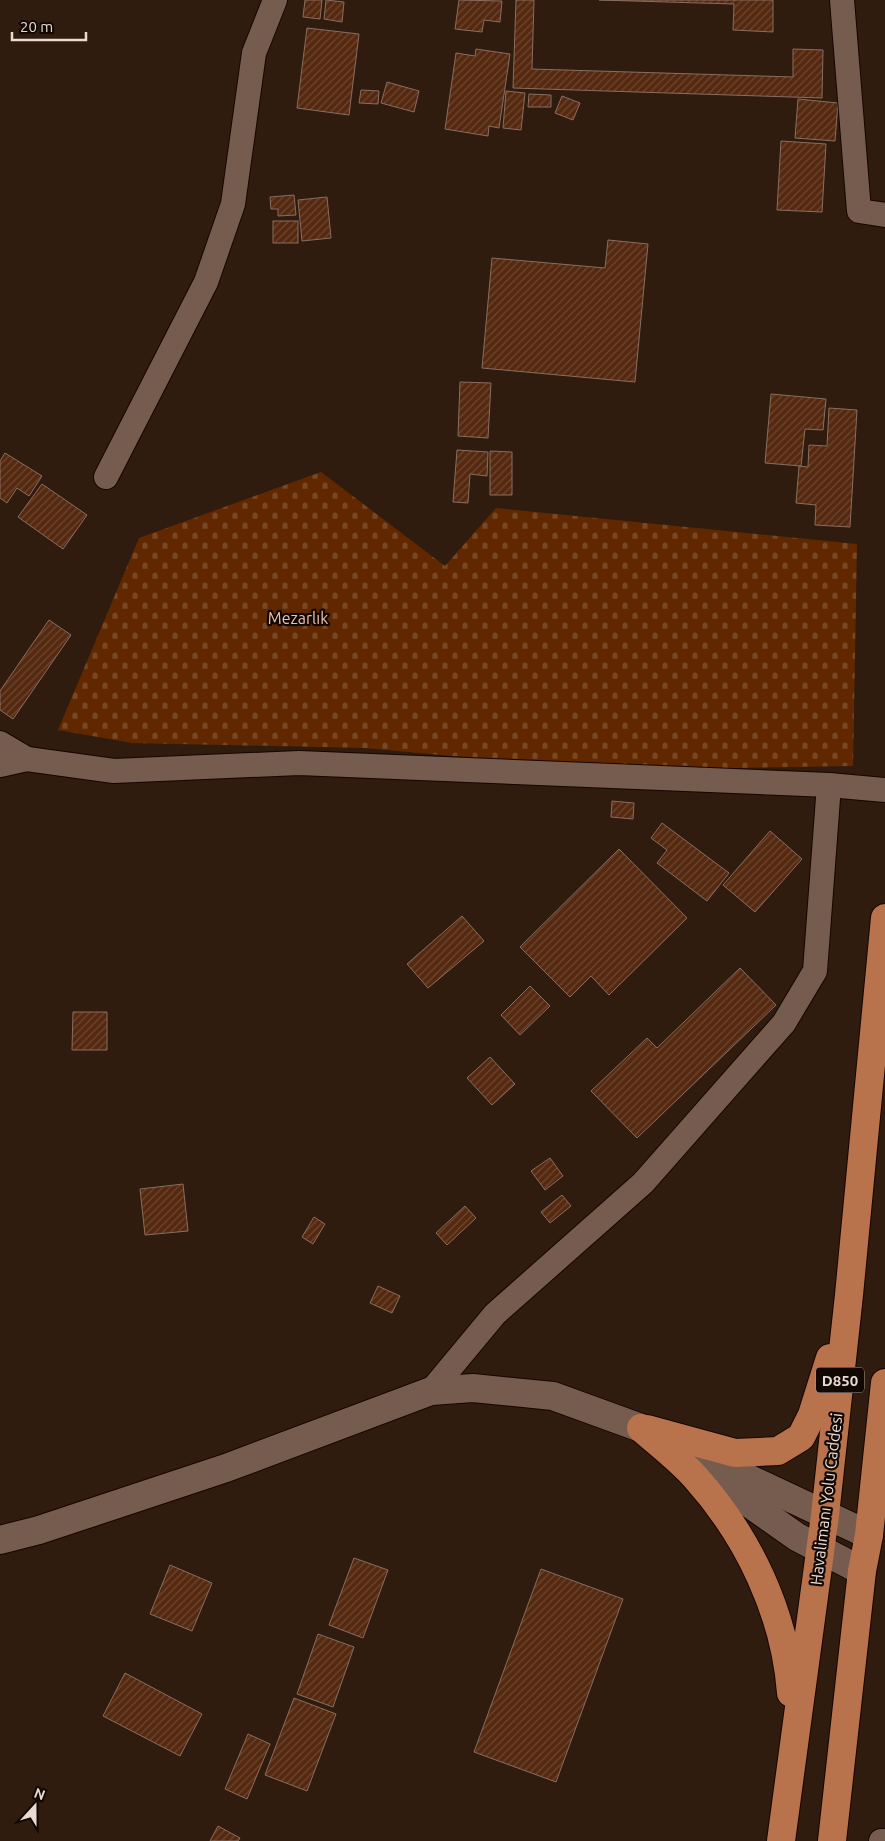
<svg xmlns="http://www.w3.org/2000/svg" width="885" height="1841" font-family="Ubuntu,sans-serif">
  <defs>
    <pattern id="cemetery-stones" width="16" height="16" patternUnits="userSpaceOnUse" patternTransform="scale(1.25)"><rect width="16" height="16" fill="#612800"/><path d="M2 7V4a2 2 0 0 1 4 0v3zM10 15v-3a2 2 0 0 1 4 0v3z" fill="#784724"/></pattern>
    <pattern id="building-hatch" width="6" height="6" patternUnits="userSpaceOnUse" patternTransform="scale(1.25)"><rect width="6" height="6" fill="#55290f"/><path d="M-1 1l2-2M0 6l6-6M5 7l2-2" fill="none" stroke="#6d4731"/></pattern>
  </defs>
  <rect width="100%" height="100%" fill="#301b0f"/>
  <path fill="url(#cemetery-stones)" d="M 321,472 L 445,566 L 496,508 L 857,544 L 853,766 L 608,770 L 365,748 L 132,743 L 58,730 L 139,538 Z"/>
  <g fill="url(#building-hatch)" stroke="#896e60">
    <path d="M 305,0 L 322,0 L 320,19 L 303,17 Z"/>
    <path d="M 326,0 L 344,2 L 342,22 L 324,19 Z"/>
    <path d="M 459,0 L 502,1 L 500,22 L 484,20 L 482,32 L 455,29 Z"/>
    <path d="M 516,0 L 534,0 L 532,69 L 793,77 L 793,49 L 823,50 L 822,98 L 513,88 Z"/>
    <path d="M 599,0 L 773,0 L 773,32 L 733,30 L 734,4 Z"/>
    <path d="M 307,28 L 359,34 L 349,115 L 297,108 Z"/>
    <path d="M 476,49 L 510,54 L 499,128 L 489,126 L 488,136 L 445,129 L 456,53 L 475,56 Z"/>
    <path d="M 387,82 L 419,91 L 414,112 L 381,103 Z"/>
    <path d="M 361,90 L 379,91 L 378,104 L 359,103 Z"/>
    <path d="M 506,91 L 525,93 L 521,130 L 503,128 Z"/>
    <path d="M 529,94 L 551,95 L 551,107 L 528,107 Z"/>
    <path d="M 562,96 L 580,103 L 573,120 L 555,113 Z"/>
    <path d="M 798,99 L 838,103 L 835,141 L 795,138 Z"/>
    <path d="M 781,141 L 826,144 L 822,212 L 777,210 Z"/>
    <path d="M 294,195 L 296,215 L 278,216 L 278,209 L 271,209 L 270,197 Z"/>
    <path d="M 327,197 L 331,238 L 302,241 L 298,200 Z"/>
    <rect x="273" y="221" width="25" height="22"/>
    <path d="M 608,240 L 648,244 L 635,382 L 482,368 L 492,258 L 605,268 Z"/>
    <path d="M 460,382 L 491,383 L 488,438 L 458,436 Z"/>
    <path d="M 771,394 L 826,399 L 823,430 L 805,429 L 801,466 L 765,463 Z"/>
    <path d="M 829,408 L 857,410 L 850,527 L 815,525 L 816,505 L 796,503 L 799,466 L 808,467 L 809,445 L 827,446 Z"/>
    <path d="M 457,450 L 488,452 L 487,476 L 470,474 L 468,503 L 453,502 Z"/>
    <path d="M 490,451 L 512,452 L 512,495 L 490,495 Z"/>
    <path d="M 5,453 L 42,476 L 29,496 L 17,488 L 7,503 L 0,498 L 0,461 Z"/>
    <path d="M 42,484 L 87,515 L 63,549 L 18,517 Z"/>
    <path d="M 49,620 L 71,635 L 13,719 L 0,710 L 0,691 Z"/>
    <path d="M 612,801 L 634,803 L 633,819 L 611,817 Z"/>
    <path d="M 662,823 L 729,873 L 707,901 L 657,863 L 667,850 L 651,838 Z"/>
    <path d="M 770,831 L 802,859 L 755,912 L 723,885 Z"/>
    <path d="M 619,849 L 687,918 L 609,995 L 591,976 L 570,997 L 520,947 Z"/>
    <path d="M 462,916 L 484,941 L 428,988 L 407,964 Z"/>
    <path d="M 740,968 L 776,1005 L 637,1138 L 591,1091 L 647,1038 L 657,1048 Z"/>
    <path d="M 530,986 L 550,1006 L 520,1035 L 501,1015 Z"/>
    <path d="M 73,1012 L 107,1012 L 107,1050 L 72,1050 Z"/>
    <path d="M 490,1057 L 515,1084 L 492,1105 L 467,1078 Z"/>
    <path d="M 550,1158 L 563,1176 L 545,1190 L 531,1171 Z"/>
    <path d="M 183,1184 L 188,1231 L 145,1235 L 140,1189 Z"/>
    <path d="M 562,1195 L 571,1206 L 550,1223 L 541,1212 Z"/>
    <path d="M 465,1206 L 476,1218 L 447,1245 L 436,1233 Z"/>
    <path d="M 314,1217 L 325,1224 L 313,1244 L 302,1237 Z"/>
    <path d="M 378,1286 L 400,1296 L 392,1313 L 370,1303 Z"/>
    <path d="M 354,1558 L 388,1570 L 363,1638 L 329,1625 Z"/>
    <path d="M 170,1565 L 212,1583 L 192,1631 L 150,1614 Z"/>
    <path d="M 541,1569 L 623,1599 L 556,1782 L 474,1752 Z"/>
    <path d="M 318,1634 L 354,1647 L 333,1707 L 297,1694 Z"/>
    <path d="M 125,1673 L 202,1714 L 180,1756 L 103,1716 Z"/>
    <path d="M 294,1698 L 336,1714 L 307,1791 L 265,1775 Z"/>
    <path d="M 248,1734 L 270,1744 L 247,1799 L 225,1789 Z"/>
    <path d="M 218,1826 L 240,1838 L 238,1841 L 210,1841 Z"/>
  </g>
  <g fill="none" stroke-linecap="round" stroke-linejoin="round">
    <defs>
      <g id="street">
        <path d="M 842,0 L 859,211 L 885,215"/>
        <path d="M 106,477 L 206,282 L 233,204 L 254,53 L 275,0"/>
        <path d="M 0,743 L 27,759"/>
        <path d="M 0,765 L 27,759 L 114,771 L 299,763 L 829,785 L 885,790"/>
        <path d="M 431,1391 L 495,1314 L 643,1183 L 784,1023 L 815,971 L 829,785"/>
        <path d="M 881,1841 L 885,1841"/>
      </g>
      <g id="secondary">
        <path d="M 706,1473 L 797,1537 L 862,1571"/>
        <path d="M 0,1540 L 39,1530 L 226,1468 L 431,1391 L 473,1388 L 553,1396 L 641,1428 L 869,1535"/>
      </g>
      <g id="highway">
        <path d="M 641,1428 C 659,1444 679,1459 695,1477 C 748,1536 785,1613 791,1693"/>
        <path d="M 647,1429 L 735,1453 L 778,1451 L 801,1437 L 812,1415 L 830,1358"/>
        <path d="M 781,1841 L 825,1515 L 849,1295 L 885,918"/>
        <path d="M 832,1841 L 862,1571 L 869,1535 L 885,1383"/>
      </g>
    </defs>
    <use href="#street" stroke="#170500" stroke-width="26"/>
    <use href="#secondary" stroke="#170500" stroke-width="30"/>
    <use href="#highway" stroke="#170500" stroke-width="30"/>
    <use href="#street" stroke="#765c4e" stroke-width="24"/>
    <use href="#secondary" stroke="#765c4e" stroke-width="28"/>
    <use href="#highway" stroke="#b9734c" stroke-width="28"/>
  </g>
  <g text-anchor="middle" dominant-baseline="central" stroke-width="4.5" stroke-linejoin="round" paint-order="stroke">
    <rect fill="#110804" stroke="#a89b94" stroke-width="1" x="816" y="1367.5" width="48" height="25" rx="4"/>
    <g font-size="15" font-weight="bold" fill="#e9dad2">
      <text x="840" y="1380">D850</text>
    </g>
    <g font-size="16" fill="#f1c3ab" stroke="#110804">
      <text x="298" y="618">Mezarlık</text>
    </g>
    <g font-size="16" fill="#e9dad2" stroke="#110804">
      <text transform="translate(826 1499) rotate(-83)">Havalimanı Yolu Caddesi</text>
    </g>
  </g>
  <g transform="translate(35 1806) rotate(21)" stroke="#110804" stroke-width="4" paint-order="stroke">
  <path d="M0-4L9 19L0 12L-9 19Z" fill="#e9dad2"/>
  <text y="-8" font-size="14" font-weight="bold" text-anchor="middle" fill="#e9dad2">N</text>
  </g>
  <path d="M12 32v8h74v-8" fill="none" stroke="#e9dad2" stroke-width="2.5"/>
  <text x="20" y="32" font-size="15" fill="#e9dad2" stroke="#110804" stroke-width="4" paint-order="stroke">20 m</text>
</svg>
